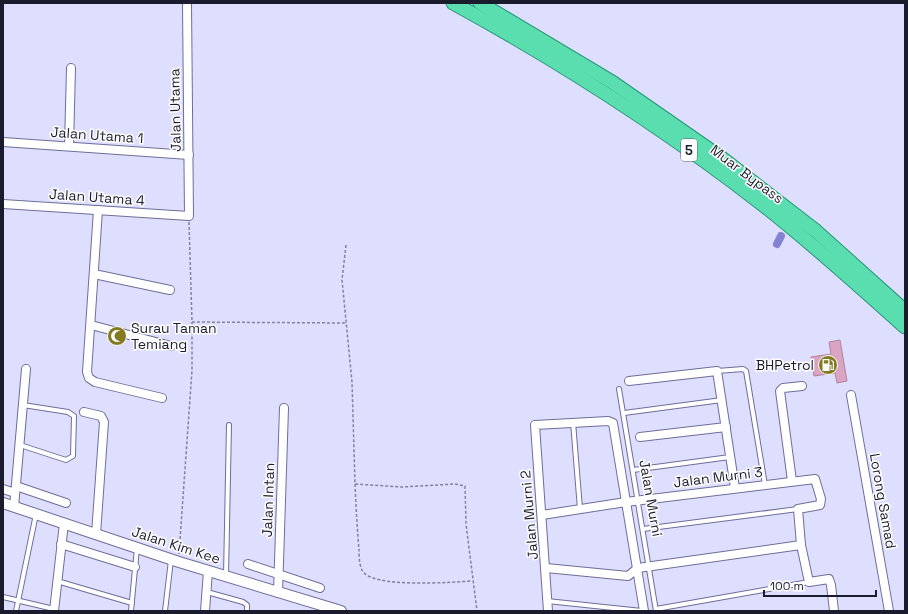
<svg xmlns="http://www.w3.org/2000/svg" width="908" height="614" font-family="'Space Grotesk',sans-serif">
  <rect width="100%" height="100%" fill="#dedfff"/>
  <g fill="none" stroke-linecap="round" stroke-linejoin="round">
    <path stroke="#8482d3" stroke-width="8" d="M 777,244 L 781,236"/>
  </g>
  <path fill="#d9a5c2" stroke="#b3819e" d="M 840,340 L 847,381 L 837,383 L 835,373 L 814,376 L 811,357 L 831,354 L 829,342 Z"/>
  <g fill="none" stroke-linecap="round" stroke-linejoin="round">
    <defs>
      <g id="service">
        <path d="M 717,371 L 743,369 L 746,371 L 765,485"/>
        <path d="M 619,389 L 656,611"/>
        <path d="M 624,413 L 722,400"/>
        <path d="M 573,422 L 580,509"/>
        <path d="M 20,445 L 66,460 L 73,456 L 74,416 L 68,412 L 23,405"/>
        <path d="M 633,470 L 730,457"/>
        <path d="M 643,529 L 798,509"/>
        <path d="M 226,576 L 229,425"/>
        <path d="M 57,581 L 132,603"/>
        <path d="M 207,592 L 243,602 L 247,605 L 247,611"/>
        <path d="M 3,597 L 54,609"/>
        <path d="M 547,601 L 642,611"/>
        <path d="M 656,609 L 809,582"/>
        <path d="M 16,611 L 36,514"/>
        <path d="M 131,611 L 137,548"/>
        <path d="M 165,611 L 171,560"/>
      </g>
      <g id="minor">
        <path d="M 3,142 L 189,155"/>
        <path d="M 69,146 L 71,68"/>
        <path d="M 3,204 L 189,216 L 187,3"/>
        <path d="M 98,210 L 87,372 L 89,378 L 95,382 L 162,398"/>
        <path d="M 94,274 L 170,290"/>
        <path d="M 91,325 L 171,346"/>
        <path d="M 629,381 L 717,371 L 735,488"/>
        <path d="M 851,395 L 889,611"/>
        <path d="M 84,412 L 101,416 L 104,422 L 96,534"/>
        <path d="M 640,437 L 726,427"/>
        <path d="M 792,481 L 780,391 L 783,388 L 802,386"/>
        <path d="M 16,486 L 66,503"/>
        <path d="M 3,489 L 15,493"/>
        <path d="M 14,507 L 26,369"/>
        <path d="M 542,515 L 626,502 L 815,479 L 821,499 L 820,505 L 798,509 L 801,545 L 809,582 L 829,579 L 831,585 L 834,611"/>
        <path d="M 61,544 L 135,567"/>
        <path d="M 248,564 L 320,588"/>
        <path d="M 546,568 L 628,576 L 638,568 L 801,545"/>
        <path d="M 278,593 L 284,408"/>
        <path d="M 54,611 L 64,523"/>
        <path d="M 205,611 L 208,571"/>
        <path d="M 548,611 L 535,425 L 608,421 L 613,423 L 644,611"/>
      </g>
      <path id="tertiary" d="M 3,503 L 179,562 L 341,611"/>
      <g id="trunk">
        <path d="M 453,3 C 561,62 665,129 762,204 C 812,243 858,285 905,327"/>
        <path d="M 480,3 L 612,82 L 723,159 L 816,231 L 905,311"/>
      </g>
    </defs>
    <use href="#service" stroke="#6d6d9b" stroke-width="6"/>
    <use href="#minor" stroke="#6d6d9b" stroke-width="10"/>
    <use href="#tertiary" stroke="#6d6d9b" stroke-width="12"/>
    <use href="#trunk" stroke="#299576" stroke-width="15"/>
    <g stroke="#81829b" stroke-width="1.5" stroke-dasharray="3 2" stroke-linecap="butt">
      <path d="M 189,222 L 192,322 L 346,323"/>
      <path d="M 346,245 L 342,280 L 352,382 L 355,484 L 402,487 L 455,484 L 465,486 L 466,524 L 477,611"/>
      <path d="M 355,484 C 356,506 357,527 359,549 C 359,555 359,564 362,570 C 370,589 454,582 472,581"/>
      <path d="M 179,554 L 192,370 L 192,322"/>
    </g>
    <use href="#service" stroke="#fff" stroke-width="4"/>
    <use href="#minor" stroke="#fff" stroke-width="8"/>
    <use href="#tertiary" stroke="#fff" stroke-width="10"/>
    <use href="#trunk" stroke="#5adeb0" stroke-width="13"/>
  </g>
  <defs>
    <symbol id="mosque-disc" viewBox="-11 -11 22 22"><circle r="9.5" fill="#837a1f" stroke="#fff"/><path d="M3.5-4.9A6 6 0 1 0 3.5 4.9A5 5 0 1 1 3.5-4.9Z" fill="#fff"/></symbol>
    <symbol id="fuel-disc" viewBox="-11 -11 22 22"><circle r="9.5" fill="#837a1f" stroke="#fff"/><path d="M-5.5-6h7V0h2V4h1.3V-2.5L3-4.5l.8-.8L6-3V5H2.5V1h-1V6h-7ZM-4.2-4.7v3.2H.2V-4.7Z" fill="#fff"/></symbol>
  </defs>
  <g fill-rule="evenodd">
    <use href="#mosque-disc" x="106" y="325" width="22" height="22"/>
    <use href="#fuel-disc" x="817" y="354" width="22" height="22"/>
  </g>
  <g text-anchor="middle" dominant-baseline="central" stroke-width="3" stroke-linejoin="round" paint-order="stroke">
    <rect fill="#fff" stroke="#5f5f6d" stroke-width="1" x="681" y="139" width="16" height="22" rx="3"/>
    <g font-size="13" font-weight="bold" fill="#1b1b2e">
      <text x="689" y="150">5</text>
    </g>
    <g font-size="14" fill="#1b1b2e" stroke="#fff">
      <text transform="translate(175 110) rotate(-91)">Jalan Utama</text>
      <text transform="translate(97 135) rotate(4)">Jalan Utama 1</text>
      <text transform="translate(747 174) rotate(37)">Muar Bypass</text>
      <text transform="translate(97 197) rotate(4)">Jalan Utama 4</text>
      <text transform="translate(718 477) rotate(-7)">Jalan Murni 3</text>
      <text transform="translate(651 498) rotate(80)">Jalan Murni</text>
      <text transform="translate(268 500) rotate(-88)">Jalan Intan</text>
      <text transform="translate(883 501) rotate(80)">Lorong Samad</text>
      <text transform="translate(529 515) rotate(-95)">Jalan Murni 2</text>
      <text transform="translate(176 545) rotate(18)">Jalan Kim Kee</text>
    </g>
    <g font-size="14" fill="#1b1b2e" stroke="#fff" text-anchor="start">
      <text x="131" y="328">Surau Taman<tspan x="131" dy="16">Temiang</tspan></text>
      <text x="814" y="365" text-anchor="end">BHPetrol</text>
    </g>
  </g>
  <rect width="908" height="614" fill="none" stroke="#1b1b2e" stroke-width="8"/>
  <path d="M764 590v6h112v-6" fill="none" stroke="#1b1b2e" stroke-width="2"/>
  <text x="770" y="590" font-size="12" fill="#1b1b2e" stroke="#ffffff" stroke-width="3" paint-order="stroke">100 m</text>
</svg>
